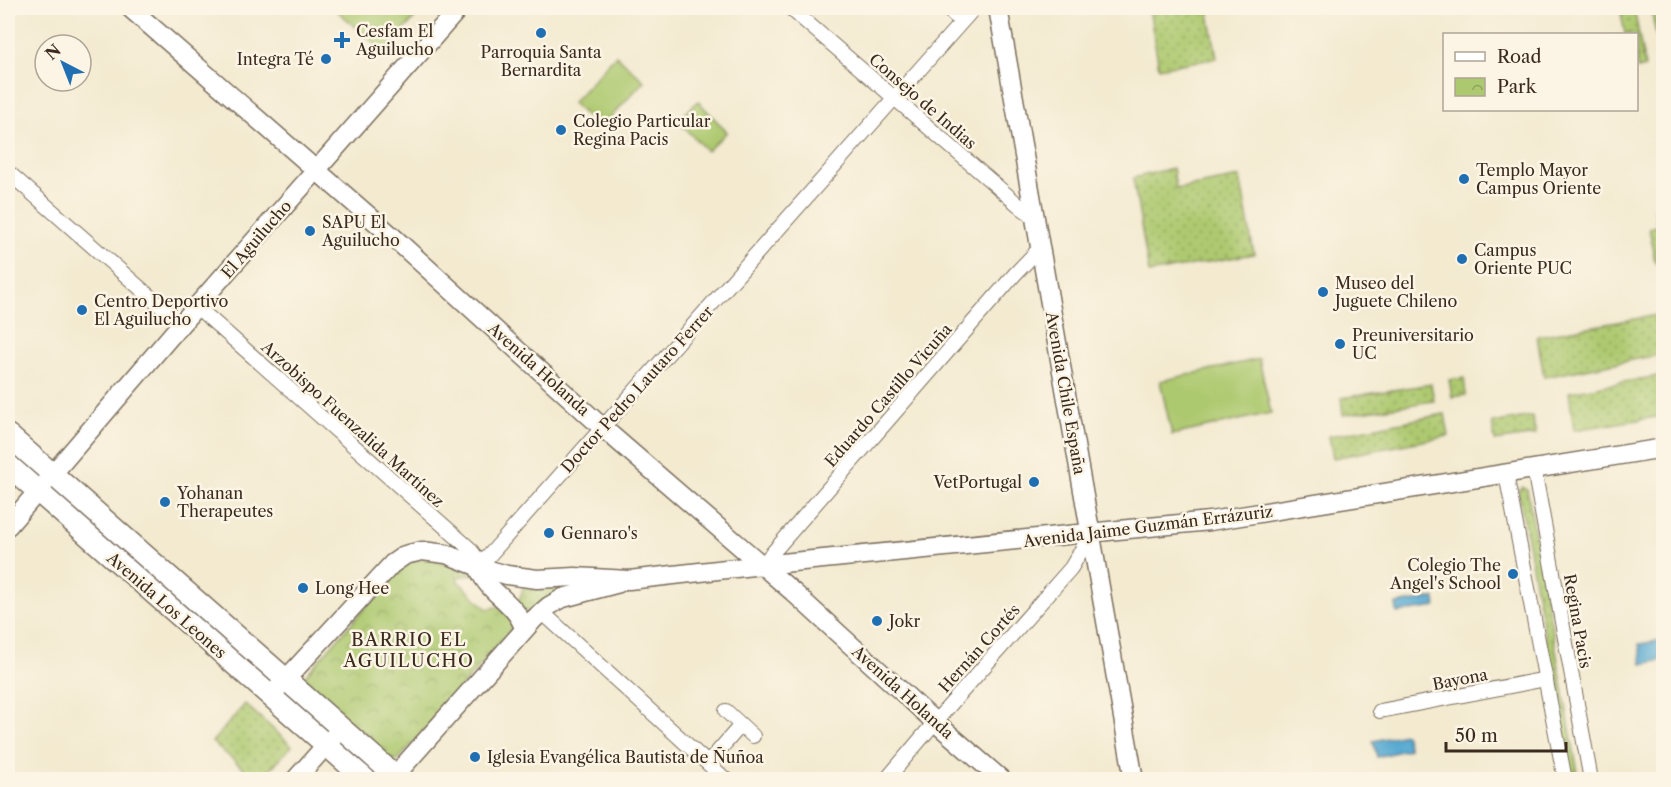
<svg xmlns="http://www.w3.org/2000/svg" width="1671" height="787" font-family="'Libre Caslon Text',serif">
  <defs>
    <pattern id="grass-dots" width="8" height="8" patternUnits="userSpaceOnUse" patternTransform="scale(1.5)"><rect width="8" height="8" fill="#adc96f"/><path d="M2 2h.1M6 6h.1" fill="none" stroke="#8ea35b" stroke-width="1.8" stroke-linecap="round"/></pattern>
    <pattern id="park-crowns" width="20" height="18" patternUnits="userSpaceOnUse" patternTransform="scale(1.5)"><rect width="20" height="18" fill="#adc96f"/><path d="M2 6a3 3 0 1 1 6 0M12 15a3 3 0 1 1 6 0" fill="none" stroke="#8ea35b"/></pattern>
  </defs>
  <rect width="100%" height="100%" fill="#fcf5e5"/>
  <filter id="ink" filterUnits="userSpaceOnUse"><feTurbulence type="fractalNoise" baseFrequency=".0167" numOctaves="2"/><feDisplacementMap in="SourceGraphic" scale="12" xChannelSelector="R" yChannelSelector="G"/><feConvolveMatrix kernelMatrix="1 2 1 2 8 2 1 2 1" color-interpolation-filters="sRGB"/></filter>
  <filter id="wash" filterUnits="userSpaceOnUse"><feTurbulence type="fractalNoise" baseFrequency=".008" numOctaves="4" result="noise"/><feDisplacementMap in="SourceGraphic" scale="24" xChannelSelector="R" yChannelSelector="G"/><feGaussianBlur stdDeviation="1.35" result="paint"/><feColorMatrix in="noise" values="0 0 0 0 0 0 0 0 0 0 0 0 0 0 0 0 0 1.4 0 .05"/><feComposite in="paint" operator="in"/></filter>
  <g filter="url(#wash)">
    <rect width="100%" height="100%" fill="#f3ead0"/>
    <g fill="url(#grass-dots)" stroke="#747a46" stroke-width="1.5">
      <path d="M 1149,8 L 1208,8 L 1217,58 L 1159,68 Z"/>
      <path d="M 1620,8 L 1634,8 L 1645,67 L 1637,69 L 1636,34 L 1625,34 Z"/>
      <path d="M 1651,8 L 1663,8 L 1664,67 L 1662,68 Z"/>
      <path d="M 1173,168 L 1176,189 L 1240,177 L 1254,254 L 1149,273 L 1133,178 Z"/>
      <path d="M 1663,207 L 1663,262 L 1655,263 L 1649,228 L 1657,226 L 1655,209 Z"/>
      <path d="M 1663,314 L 1663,354 L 1544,377 L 1537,336 Z"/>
      <path d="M 1663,375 L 1663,416 L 1574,430 L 1569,392 Z"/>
      <path d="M 1464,378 L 1466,395 L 1452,397 L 1449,380 Z"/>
      <path d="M 1431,384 L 1434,401 L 1343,415 L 1341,398 Z"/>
      <path d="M 1445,414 L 1449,436 L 1333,458 L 1329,436 Z"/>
      <path d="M 1532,416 L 1536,435 L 1495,441 L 1492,423 Z"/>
      <path d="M 1522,487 L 1527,489 L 1579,779 L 1571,779 L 1518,490 Z"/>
      <path d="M 70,501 L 257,666 L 254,669 L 67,505 Z"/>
      <path d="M 561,586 L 562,588 L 561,591 L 547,598 L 529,612 L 524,611 L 515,603 L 520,598 L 523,588 L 537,589 Z"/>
      <path d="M 245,704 L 292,746 L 261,779 L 256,779 L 212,742 Z"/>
    </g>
    <path fill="url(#park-crowns)" stroke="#747a46" stroke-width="1.5" d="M 430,558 L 473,573 L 471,575 L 457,577 L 458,581 L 487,609 L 500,606 L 514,623 L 511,630 L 398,760 L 390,759 L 305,685 L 304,677 L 396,573 L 409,561 Z"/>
    <g fill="#adc96f" stroke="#747a46" stroke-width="1.5">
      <path d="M 334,8 L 424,8 L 384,52 Z"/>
      <path d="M 616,55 L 644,81 L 600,129 L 572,103 Z"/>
      <path d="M 698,101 L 727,132 L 707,151 L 678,121 Z"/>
      <path d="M 1259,359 L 1271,413 L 1172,435 L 1160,381 Z"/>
    </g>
    <g fill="#55a8d1" stroke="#486978" stroke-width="1.5">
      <path d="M 1435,598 L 1436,607 L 1397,613 L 1396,604 Z"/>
      <path d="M 1663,640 L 1663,660 L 1642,664 L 1639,644 Z"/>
      <path d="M 1405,734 L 1409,749 L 1377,757 L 1373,741 Z"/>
    </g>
  </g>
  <g filter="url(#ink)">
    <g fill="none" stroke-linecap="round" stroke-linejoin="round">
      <defs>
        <g id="street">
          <path d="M 790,8 L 1022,208 L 1035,217"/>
          <path d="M 946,8 L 961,21"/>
          <path d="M 8,172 L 181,324"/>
          <path d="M 197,307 L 469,548 L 476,557 L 480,571"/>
          <path d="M 1534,469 L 1591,780"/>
          <path d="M 1506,474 L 1565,780"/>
          <path d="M 762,565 L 1015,274 L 1040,248"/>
          <path d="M 479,567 L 974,8"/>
          <path d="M 542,612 L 726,780"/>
          <path d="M 726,711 L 753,736"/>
          <path d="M 1380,711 L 1546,679"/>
          <path d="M 708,763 L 741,725"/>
          <path d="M 886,780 L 935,722 L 1071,568 L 1091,534"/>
        </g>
        <g id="secondary">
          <path d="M 130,8 L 393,237 L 603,428 L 793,592 L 935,722 L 1002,780"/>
          <path d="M 998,8 L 1134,780"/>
          <path d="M 8,526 L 181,324 L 459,8"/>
          <path d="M 480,571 C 489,594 518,604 524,629"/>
          <path d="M 276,690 L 392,564 L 405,555 L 422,551 L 446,554 L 479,567 L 507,575 L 537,579 L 575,577 L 629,580 L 762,565 L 1210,521 L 1664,448"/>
          <path d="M 295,780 L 336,734"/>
          <path d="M 391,780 L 534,619 L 549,606 L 563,598 L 619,583"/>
        </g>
        <g id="primary">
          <path d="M 8,435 L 400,780"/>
          <path d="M 8,465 L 366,780"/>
        </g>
      </defs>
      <use href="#street" stroke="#7b6d5c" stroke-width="16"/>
      <use href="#secondary" stroke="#7b6d5c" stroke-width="21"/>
      <use href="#primary" stroke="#7b6d5c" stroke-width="24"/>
      <use href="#street" stroke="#fff" stroke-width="14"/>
      <use href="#secondary" stroke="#fff" stroke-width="18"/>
      <use href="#primary" stroke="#fff" stroke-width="21"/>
    </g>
  </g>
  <g fill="#1f6fb2" stroke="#fcf5e5" stroke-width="2">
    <circle cx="541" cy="33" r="6"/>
    <path d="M339 31h6v6h6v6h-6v6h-6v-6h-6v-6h6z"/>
    <circle cx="326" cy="59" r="6"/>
    <circle cx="561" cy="130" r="6"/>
    <circle cx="1464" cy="179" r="6"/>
    <circle cx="310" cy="231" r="6"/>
    <circle cx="1462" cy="259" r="6"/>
    <circle cx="1323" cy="292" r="6"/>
    <circle cx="82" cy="310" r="6"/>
    <circle cx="1340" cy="344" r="6"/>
    <circle cx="1034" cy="482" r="6"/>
    <circle cx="165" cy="502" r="6"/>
    <circle cx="549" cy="533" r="6"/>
    <circle cx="1513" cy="574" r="6"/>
    <circle cx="303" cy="588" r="6"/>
    <circle cx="877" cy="621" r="6"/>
    <circle cx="475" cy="757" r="6"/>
  </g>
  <g text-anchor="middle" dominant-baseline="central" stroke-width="5" stroke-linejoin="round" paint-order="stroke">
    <g font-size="16" fill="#3b2a1e" stroke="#fcf5e5" text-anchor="start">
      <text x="356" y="31">Cesfam El<tspan x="356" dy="18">Aguilucho</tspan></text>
      <text x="541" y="52" text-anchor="middle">Parroquia Santa<tspan x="541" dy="18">Bernardita</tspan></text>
      <text x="314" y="59" text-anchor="end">Integra Té</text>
      <text x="573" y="121">Colegio Particular<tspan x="573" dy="18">Regina Pacis</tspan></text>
      <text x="1476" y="170">Templo Mayor<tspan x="1476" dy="18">Campus Oriente</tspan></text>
      <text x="322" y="222">SAPU El<tspan x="322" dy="18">Aguilucho</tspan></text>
      <text x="1474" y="250">Campus<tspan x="1474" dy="18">Oriente PUC</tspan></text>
      <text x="1335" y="283">Museo del<tspan x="1335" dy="18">Juguete Chileno</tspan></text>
      <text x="94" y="301">Centro Deportivo<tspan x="94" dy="18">El Aguilucho</tspan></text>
      <text x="1352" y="335">Preuniversitario<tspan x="1352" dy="18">UC</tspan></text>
      <text x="1022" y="482" text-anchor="end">VetPortugal</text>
      <text x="177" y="493">Yohanan<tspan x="177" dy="18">Therapeutes</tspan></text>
      <text x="561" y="533">Gennaro's</text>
      <text x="1501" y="565" text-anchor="end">Colegio The<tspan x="1501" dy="18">Angel's School</tspan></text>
      <text x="315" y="588">Long Hee</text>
      <text x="889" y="621">Jokr</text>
      <text x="487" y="757">Iglesia Evangélica Bautista de Ñuñoa</text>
    </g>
    <g font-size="16" fill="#3b2a1e" stroke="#fcf5e5">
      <text transform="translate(923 101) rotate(41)">Consejo de Indias</text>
      <text transform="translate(256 239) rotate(-49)">El Aguilucho</text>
      <text transform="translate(539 369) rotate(42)">Avenida Holanda</text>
      <text transform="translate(637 389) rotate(-48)">Doctor Pedro Lautaro Ferrer</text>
      <text transform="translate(1066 393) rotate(80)">Avenida Chile España</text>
      <text transform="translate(888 395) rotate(-49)">Eduardo Castillo Vicuña</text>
      <text transform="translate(353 424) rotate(42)">Arzobispo Fuenzalida Martínez</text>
      <text transform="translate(1148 526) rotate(-7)">Avenida Jaime Guzmán Errázuriz</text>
      <text transform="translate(167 605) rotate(41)">Avenida Los Leones</text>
      <text transform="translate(1578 621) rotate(80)">Regina Pacis</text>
      <text transform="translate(979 648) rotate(-48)">Hernán Cortés</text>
      <text transform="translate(1460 679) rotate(-11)">Bayona</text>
      <text transform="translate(903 692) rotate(42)">Avenida Holanda</text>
    </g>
    <g font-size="18" letter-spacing="1.5" fill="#3b2a1e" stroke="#fcf5e5">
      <text x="409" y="640">BARRIO EL<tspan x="409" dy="21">AGUILUCHO</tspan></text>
    </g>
  </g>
  <rect width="1671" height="787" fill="none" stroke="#fcf5e5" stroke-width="30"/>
  <rect x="1443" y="33" width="195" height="78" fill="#fcf5e5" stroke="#afa495" stroke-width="1.5"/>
  <rect x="1455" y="52" width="30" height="9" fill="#ffffff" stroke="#afa495" stroke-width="1.5"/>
  <text x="1497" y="63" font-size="18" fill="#3b2a1e">Road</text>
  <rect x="1455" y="78" width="30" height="18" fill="url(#park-crowns)" stroke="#afa495" stroke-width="1.5"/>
  <text x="1497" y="93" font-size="18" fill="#3b2a1e">Park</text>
  <g transform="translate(63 63) rotate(318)"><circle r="28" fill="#fcf5e5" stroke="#afa495" stroke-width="1.5"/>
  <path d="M0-4.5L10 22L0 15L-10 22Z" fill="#1f6fb2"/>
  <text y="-9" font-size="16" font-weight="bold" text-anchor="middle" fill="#3b2a1e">N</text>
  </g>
  <path d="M1446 742v9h120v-9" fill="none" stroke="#3b2a1e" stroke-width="3"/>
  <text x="1455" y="742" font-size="18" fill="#3b2a1e" stroke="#fcf5e5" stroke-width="4.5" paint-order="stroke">50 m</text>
</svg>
